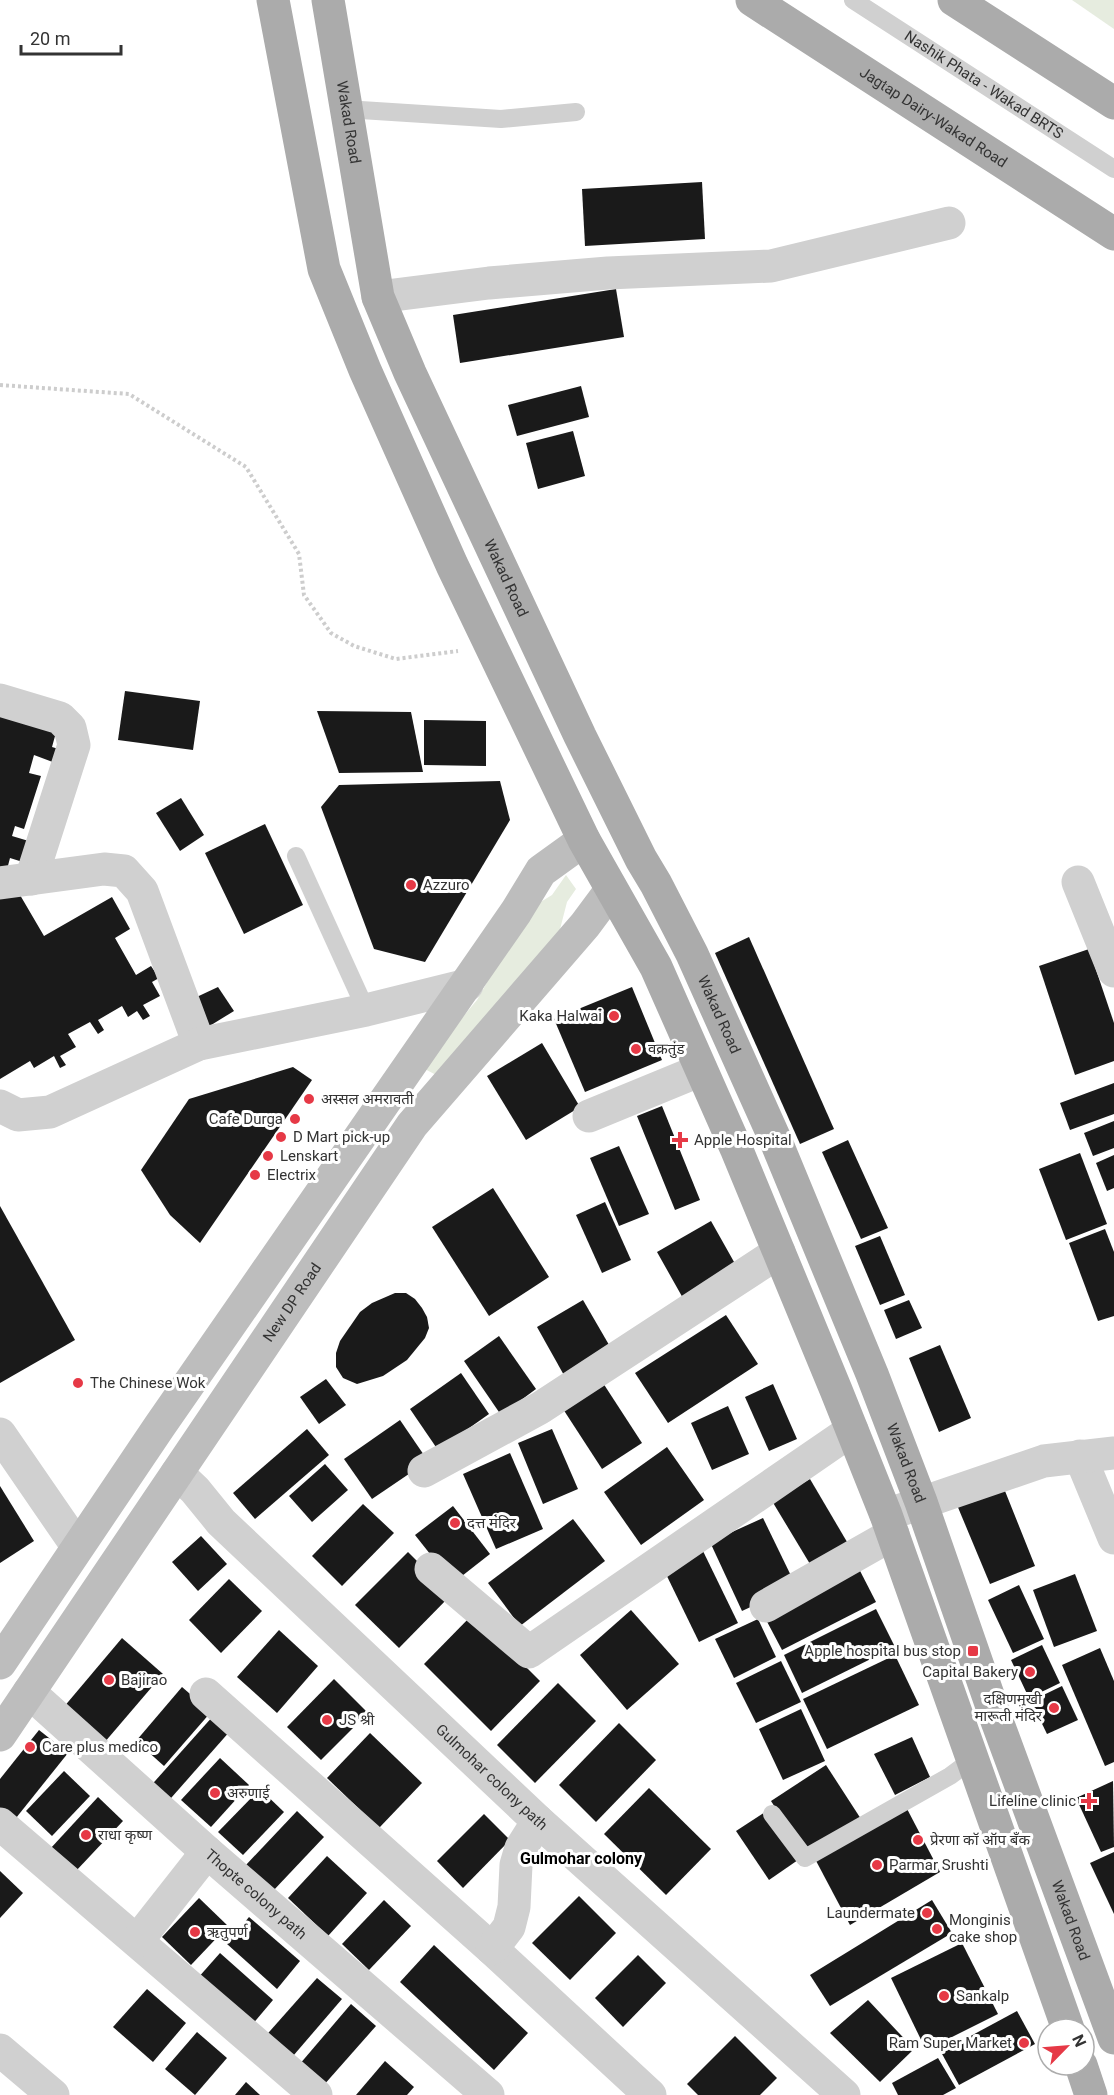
<svg xmlns="http://www.w3.org/2000/svg" width="1114" height="2095" font-family="Roboto,'Noto Sans Devanagari',sans-serif">
  <rect width="100%" height="100%" fill="#fff"/>
  <g fill="#e6ecdf">
    <path d="M 1072,0 L 1114,0 L 1114,29 Z"/>
    <path d="M 566,875 L 576,889 L 567,902 L 557,941 L 438,1076 L 421,1067 L 477,1000 L 519,926 L 534,906 L 552,895 Z"/>
  </g>
  <g fill="#1a1a1a">
    <path d="M 702,182 L 705,239 L 585,246 L 582,189 Z"/>
    <path d="M 616,289 L 624,337 L 460,363 L 453,315 Z"/>
    <path d="M 581,386 L 589,417 L 517,436 L 508,405 Z"/>
    <path d="M 573,431 L 585,476 L 538,489 L 526,443 Z"/>
    <path d="M 125,691 L 200,701 L 193,750 L 118,740 Z"/>
    <path d="M 317,711 L 411,712 L 423,772 L 339,773 Z"/>
    <path d="M 0,715 L 58,725 L 52,747 L 62,750 L 58,764 L 34,755 L 29,773 L 41,776 L 24,829 L 15,826 L 12,836 L 32,842 L 26,863 L 10,858 L 5,877 L 0,875 Z"/>
    <path d="M 424,720 L 486,721 L 486,766 L 424,765 Z"/>
    <path d="M 500,781 L 510,820 L 425,962 L 374,949 L 321,807 L 339,785 Z"/>
    <path d="M 181,798 L 204,835 L 180,851 L 156,813 Z"/>
    <path d="M 265,824 L 303,905 L 244,934 L 205,853 Z"/>
    <path d="M 13,883 L 44,936 L 112,897 L 130,929 L 115,938 L 136,975 L 151,966 L 159,978 L 152,982 L 160,996 L 143,1005 L 150,1016 L 143,1020 L 137,1011 L 128,1017 L 122,1006 L 98,1020 L 104,1030 L 98,1034 L 90,1022 L 68,1034 L 76,1047 L 60,1056 L 66,1065 L 60,1068 L 54,1056 L 34,1068 L 30,1061 L 0,1079 L 0,890 Z"/>
    <path d="M 749,937 L 834,1129 L 800,1144 L 715,953 Z"/>
    <path d="M 1089,949 L 1114,1023 L 1114,1061 L 1075,1075 L 1039,966 Z"/>
    <path d="M 218,987 L 234,1011 L 203,1030 L 186,1002 Z"/>
    <path d="M 632,987 L 662,1060 L 585,1092 L 554,1019 Z"/>
    <path d="M 542,1043 L 580,1107 L 526,1140 L 487,1076 Z"/>
    <path d="M 293,1067 L 312,1080 L 200,1243 L 170,1215 L 141,1170 L 189,1099 Z"/>
    <path d="M 1114,1083 L 1114,1114 L 1070,1130 L 1060,1103 Z"/>
    <path d="M 662,1106 L 700,1200 L 675,1210 L 637,1116 Z"/>
    <path d="M 1114,1121 L 1114,1148 L 1093,1156 L 1084,1133 Z"/>
    <path d="M 848,1140 L 888,1228 L 861,1239 L 822,1152 Z"/>
    <path d="M 619,1146 L 649,1214 L 619,1226 L 590,1158 Z"/>
    <path d="M 1080,1153 L 1107,1224 L 1066,1240 L 1039,1169 Z"/>
    <path d="M 1114,1155 L 1114,1188 L 1107,1191 L 1096,1163 Z"/>
    <path d="M 493,1188 L 549,1277 L 489,1316 L 432,1227 Z"/>
    <path d="M 605,1202 L 631,1260 L 602,1273 L 576,1215 Z"/>
    <path d="M 0,1206 L 75,1340 L 0,1383 Z"/>
    <path d="M 711,1221 L 738,1269 L 684,1300 L 657,1252 Z"/>
    <path d="M 1105,1229 L 1114,1252 L 1114,1316 L 1098,1321 L 1069,1243 Z"/>
    <path d="M 880,1236 L 905,1295 L 880,1305 L 855,1246 Z"/>
    <path d="M 395,1293 L 406,1293 L 415,1299 L 422,1308 L 427,1317 L 429,1328 L 425,1338 L 407,1360 L 383,1376 L 357,1384 L 343,1378 L 336,1367 L 336,1353 L 340,1341 L 360,1312 L 372,1303 Z"/>
    <path d="M 583,1300 L 612,1350 L 565,1377 L 537,1327 Z"/>
    <path d="M 909,1300 L 922,1328 L 896,1339 L 884,1310 Z"/>
    <path d="M 726,1315 L 758,1364 L 668,1423 L 635,1373 Z"/>
    <path d="M 499,1336 L 536,1389 L 501,1415 L 464,1361 Z"/>
    <path d="M 940,1345 L 971,1418 L 939,1432 L 909,1358 Z"/>
    <path d="M 461,1373 L 489,1414 L 438,1450 L 410,1409 Z"/>
    <path d="M 326,1379 L 346,1405 L 319,1424 L 300,1397 Z"/>
    <path d="M 603,1383 L 642,1443 L 602,1469 L 563,1409 Z"/>
    <path d="M 773,1384 L 797,1439 L 769,1451 L 745,1397 Z"/>
    <path d="M 728,1406 L 749,1454 L 712,1470 L 691,1423 Z"/>
    <path d="M 400,1420 L 428,1461 L 372,1499 L 344,1459 Z"/>
    <path d="M 307,1429 L 329,1455 L 255,1519 L 233,1493 Z"/>
    <path d="M 552,1429 L 578,1489 L 543,1504 L 518,1443 Z"/>
    <path d="M 667,1447 L 704,1500 L 641,1545 L 604,1492 Z"/>
    <path d="M 510,1453 L 543,1529 L 496,1549 L 463,1474 Z"/>
    <path d="M 325,1464 L 348,1490 L 312,1522 L 289,1496 Z"/>
    <path d="M 810,1479 L 850,1547 L 813,1569 L 772,1501 Z"/>
    <path d="M 0,1486 L 34,1541 L 0,1563 Z"/>
    <path d="M 1003,1486 L 1035,1566 L 990,1584 L 957,1505 Z"/>
    <path d="M 363,1504 L 394,1533 L 342,1586 L 312,1556 Z"/>
    <path d="M 453,1506 L 490,1554 L 453,1583 L 415,1535 Z"/>
    <path d="M 763,1518 L 796,1586 L 742,1611 L 710,1542 Z"/>
    <path d="M 573,1519 L 605,1561 L 520,1626 L 488,1583 Z"/>
    <path d="M 201,1536 L 227,1564 L 198,1591 L 172,1562 Z"/>
    <path d="M 702,1549 L 738,1623 L 699,1642 L 663,1568 Z"/>
    <path d="M 408,1552 L 451,1595 L 399,1648 L 355,1605 Z"/>
    <path d="M 857,1565 L 876,1602 L 782,1650 L 763,1614 Z"/>
    <path d="M 1075,1574 L 1097,1631 L 1054,1647 L 1033,1590 Z"/>
    <path d="M 229,1579 L 262,1611 L 221,1653 L 189,1620 Z"/>
    <path d="M 1019,1585 L 1044,1639 L 1013,1653 L 988,1600 Z"/>
    <path d="M 876,1609 L 895,1647 L 802,1693 L 784,1655 Z"/>
    <path d="M 631,1610 L 679,1664 L 627,1710 L 580,1655 Z"/>
    <path d="M 473,1614 L 540,1681 L 491,1731 L 424,1664 Z"/>
    <path d="M 758,1619 L 776,1657 L 734,1678 L 715,1639 Z"/>
    <path d="M 279,1630 L 318,1666 L 277,1713 L 237,1677 Z"/>
    <path d="M 122,1638 L 163,1674 L 104,1743 L 63,1708 Z"/>
    <path d="M 1042,1645 L 1060,1683 L 1029,1698 L 1011,1660 Z"/>
    <path d="M 1100,1648 L 1114,1681 L 1114,1762 L 1105,1766 L 1062,1665 Z"/>
    <path d="M 895,1655 L 919,1705 L 827,1749 L 803,1699 Z"/>
    <path d="M 781,1661 L 801,1702 L 756,1723 L 736,1683 Z"/>
    <path d="M 334,1679 L 368,1713 L 321,1760 L 287,1727 Z"/>
    <path d="M 558,1683 L 596,1721 L 535,1783 L 497,1745 Z"/>
    <path d="M 1062,1686 L 1078,1720 L 1047,1734 L 1031,1701 Z"/>
    <path d="M 182,1687 L 211,1712 L 164,1766 L 136,1741 Z"/>
    <path d="M 801,1709 L 825,1761 L 783,1780 L 759,1729 Z"/>
    <path d="M 214,1715 L 231,1730 L 164,1806 L 147,1790 Z"/>
    <path d="M 619,1723 L 656,1760 L 596,1822 L 559,1785 Z"/>
    <path d="M 39,1730 L 68,1753 L 12,1823 L 0,1812 L 0,1779 Z"/>
    <path d="M 370,1733 L 422,1783 L 379,1828 L 327,1778 Z"/>
    <path d="M 912,1737 L 930,1777 L 895,1795 L 874,1754 Z"/>
    <path d="M 220,1758 L 249,1785 L 211,1827 L 181,1800 Z"/>
    <path d="M 826,1765 L 861,1819 L 806,1855 L 771,1801 Z"/>
    <path d="M 64,1771 L 90,1796 L 52,1836 L 26,1811 Z"/>
    <path d="M 1113,1781 L 1114,1847 L 1101,1852 L 1076,1798 Z"/>
    <path d="M 649,1788 L 711,1849 L 666,1895 L 604,1834 Z"/>
    <path d="M 260,1789 L 284,1812 L 243,1855 L 218,1832 Z"/>
    <path d="M 98,1797 L 123,1821 L 75,1872 L 50,1849 Z"/>
    <path d="M 905,1805 L 940,1872 L 850,1925 L 814,1857 Z"/>
    <path d="M 297,1811 L 324,1837 L 272,1892 L 245,1866 Z"/>
    <path d="M 765,1812 L 798,1860 L 769,1880 L 736,1831 Z"/>
    <path d="M 484,1814 L 510,1840 L 463,1888 L 437,1861 Z"/>
    <path d="M 1114,1852 L 1114,1914 L 1090,1863 Z"/>
    <path d="M 327,1856 L 367,1893 L 328,1936 L 288,1898 Z"/>
    <path d="M 0,1871 L 23,1893 L 0,1918 Z"/>
    <path d="M 579,1896 L 616,1933 L 570,1980 L 532,1943 Z"/>
    <path d="M 199,1898 L 228,1926 L 191,1965 L 162,1937 Z"/>
    <path d="M 384,1900 L 411,1926 L 369,1970 L 342,1944 Z"/>
    <path d="M 932,1900 L 952,1933 L 830,2006 L 810,1975 Z"/>
    <path d="M 249,1917 L 300,1961 L 277,1989 L 227,1944 Z"/>
    <path d="M 962,1943 L 998,2014 L 926,2050 L 891,1978 Z"/>
    <path d="M 434,1945 L 528,2033 L 494,2070 L 400,1982 Z"/>
    <path d="M 220,1953 L 273,2000 L 251,2026 L 197,1979 Z"/>
    <path d="M 638,1955 L 666,1983 L 623,2027 L 595,1998 Z"/>
    <path d="M 317,1978 L 342,1999 L 287,2063 L 262,2040 Z"/>
    <path d="M 147,1989 L 186,2023 L 153,2062 L 113,2027 Z"/>
    <path d="M 868,2000 L 914,2049 L 880,2082 L 830,2033 Z"/>
    <path d="M 351,2004 L 376,2026 L 323,2086 L 299,2065 Z"/>
    <path d="M 1017,2011 L 1035,2044 L 959,2085 L 941,2052 Z"/>
    <path d="M 197,2032 L 227,2058 L 195,2095 L 165,2069 Z"/>
    <path d="M 735,2036 L 777,2078 L 760,2095 L 698,2095 L 687,2084 Z"/>
    <path d="M 938,2058 L 956,2088 L 943,2095 L 898,2095 L 892,2083 Z"/>
    <path d="M 385,2061 L 414,2087 L 407,2095 L 356,2095 Z"/>
    <path d="M 246,2082 L 260,2095 L 235,2095 Z"/>
  </g>
  <g fill="none" stroke-linecap="round" stroke-linejoin="round">
    <path stroke="#cdcdcd" stroke-width="4" stroke-dasharray="3 3" stroke-linecap="butt" d="M 0,385 L 129,394 L 246,467 L 299,554 L 304,595 L 331,633 L 354,646 L 396,659 L 458,651"/>
    <g stroke="#d0d0d0" stroke-width="18">
      <path id="s1" d="M 853,0 L 1114,169"/>
      <path d="M 345,109 L 501,119 L 576,112"/>
      <path d="M 296,856 L 366,1010"/>
      <path d="M 772,1814 L 805,1858 L 950,1776 L 973,1759"/>
    </g>
    <g stroke="#d0d0d0" stroke-width="33">
      <path d="M 378,297 L 489,283 L 608,273 L 771,266 L 949,223"/>
      <path d="M 0,700 L 60,718 L 70,728 L 74,745 L 31,879"/>
      <path d="M 1078,882 L 1114,971"/>
      <path d="M 0,883 L 104,869 L 124,871 L 142,891 L 199,1044"/>
      <path d="M 0,1106 L 18,1115 L 50,1112 L 199,1044 L 366,1010 L 467,985"/>
      <path d="M 589,1116 L 701,1070"/>
      <path d="M 0,1434 L 77,1546"/>
      <path d="M 1080,1456 L 1114,1538"/>
      <path d="M 424,1471 L 540,1408 L 779,1252"/>
      <path id="s2" d="M 177,1473 L 195,1490 L 221,1522 L 538,1821 L 844,2095"/>
      <path d="M 886,1515 L 1044,1461 L 1114,1453"/>
      <path d="M 431,1569 L 529,1652 L 852,1430"/>
      <path d="M 766,1606 L 893,1534"/>
      <path id="s3" d="M 29,1692 L 207,1852 L 488,2095"/>
      <path d="M 206,1694 L 492,1949 L 650,2095"/>
      <path d="M 0,1824 L 316,2095"/>
      <path d="M 137,1941 L 207,1852"/>
      <path d="M 492,1949 L 509,1927 L 514,1907 L 516,1865 L 521,1848 L 538,1821"/>
    </g>
    <path stroke="#d0d0d0" stroke-width="33" d="M 0,2050 L 53,2095"/>
    <g stroke="#bdbdbd" stroke-width="33">
      <path d="M 0,1663 L 159,1427 L 516,912 L 541,871 L 584,840"/>
      <path id="s4" d="M 0,1735 L 412,1125 L 585,925 L 611,890"/>
    </g>
    <g stroke="#ababab" stroke-width="33">
      <path d="M 273,0 L 324,269 L 365,370 L 452,565 L 584,840 L 656,967 L 736,1148 L 836,1390 L 886,1515 L 1068,2029"/>
      <path id="s5" d="M 328,0 L 378,297 L 410,373 L 580,736 L 641,859 L 656,884 L 692,954 L 775,1139 L 872,1374 L 921,1502 L 997,1721 L 1114,2038"/>
      <path id="s6" d="M 752,0 L 1114,234"/>
      <path d="M 954,0 L 1114,103"/>
      <path d="M 1081,2065 L 1091,2095"/>
    </g>
  </g>
  <g fill="#e63946" stroke="#fff" stroke-width="2">
    <circle cx="411" cy="885" r="6"/>
    <circle cx="614" cy="1016" r="6"/>
    <circle cx="636" cy="1049" r="6"/>
    <circle cx="309" cy="1099" r="6"/>
    <circle cx="295" cy="1119" r="6"/>
    <circle cx="281" cy="1137" r="6"/>
    <path d="M677 1131h6v6h6v6h-6v6h-6v-6h-6v-6h6z"/>
    <circle cx="268" cy="1156" r="6"/>
    <circle cx="255" cy="1175" r="6"/>
    <circle cx="78" cy="1383" r="6"/>
    <circle cx="455" cy="1523" r="6"/>
    <rect x="967" y="1645" width="12" height="12" rx="3"/>
    <circle cx="1030" cy="1672" r="6"/>
    <circle cx="109" cy="1680" r="6"/>
    <circle cx="1054" cy="1708" r="6"/>
    <circle cx="327" cy="1720" r="6"/>
    <circle cx="30" cy="1747" r="6"/>
    <circle cx="215" cy="1793" r="6"/>
    <path d="M1086 1792h6v6h6v6h-6v6h-6v-6h-6v-6h6z"/>
    <circle cx="86" cy="1835" r="6"/>
    <circle cx="918" cy="1840" r="6"/>
    <circle cx="877" cy="1865" r="6"/>
    <circle cx="927" cy="1913" r="6"/>
    <circle cx="937" cy="1929" r="6"/>
    <circle cx="195" cy="1932" r="6"/>
    <circle cx="944" cy="1996" r="6"/>
    <circle cx="1024" cy="2043" r="6"/>
  </g>
  <g text-anchor="middle" dominant-baseline="central" stroke-width="6" stroke-linejoin="round" paint-order="stroke">
    <g font-size="15" fill="#333" stroke="#fff">
      <text stroke="none"><textPath href="#s1" startOffset="156">Nashik Phata - Wakad BRTS</textPath></text>
      <text stroke="none"><textPath href="#s6" startOffset="216">Jagtap Dairy-Wakad Road</textPath></text>
      <text stroke="none"><textPath href="#s5" startOffset="124">Wakad Road</textPath></text>
      <text stroke="none"><textPath href="#s5" startOffset="610">Wakad Road</textPath></text>
      <text stroke="none"><textPath href="#s5" startOffset="1096">Wakad Road</textPath></text>
      <text stroke="none"><textPath href="#s4" startOffset="522">New DP Road</textPath></text>
      <text stroke="none"><textPath href="#s5" startOffset="1582">Wakad Road</textPath></text>
      <text stroke="none"><textPath href="#s2" startOffset="438">Gulmohar colony path</textPath></text>
      <text stroke="none"><textPath href="#s3" startOffset="304">Thopte colony path</textPath></text>
      <text stroke="none"><textPath href="#s5" startOffset="2068">Wakad Road</textPath></text>
    </g>
    <g font-size="15" fill="#333" stroke="#fff" text-anchor="start">
      <text x="423" y="885">Azzuro</text>
      <text x="602" y="1016" text-anchor="end">Kaka Halwai</text>
      <text x="648" y="1049">वक्रतुंड</text>
      <text x="321" y="1099">अस्सल अमरावती</text>
      <text x="283" y="1119" text-anchor="end">Cafe Durga</text>
      <text x="293" y="1137">D Mart pick-up</text>
      <text x="694" y="1140">Apple Hospital</text>
      <text x="280" y="1156">Lenskart</text>
      <text x="267" y="1175">Electrix</text>
      <text x="90" y="1383">The Chinese Wok</text>
      <text x="467" y="1523">दत्त मंदिर</text>
      <text x="961" y="1651" text-anchor="end">Apple hospital bus stop</text>
      <text x="1018" y="1672" text-anchor="end">Capital Bakery</text>
      <text x="121" y="1680">Bajirao</text>
      <text x="1042" y="1699" text-anchor="end">दक्षिणमुखी<tspan x="1042" dy="17">मारूती मंदिर</tspan></text>
      <text x="339" y="1720">JS श्री</text>
      <text x="42" y="1747">Care plus medico</text>
      <text x="227" y="1793">अरुणाई</text>
      <text x="1076" y="1801" text-anchor="end">Lifeline clinic</text>
      <text x="98" y="1835">राधा कृष्ण</text>
      <text x="930" y="1840">प्रेरणा कॉ ऑप बँक</text>
      <text x="889" y="1865">Parmar Srushti</text>
      <text x="915" y="1913" text-anchor="end">Laundermate</text>
      <text x="949" y="1920">Monginis<tspan x="949" dy="17">cake shop</tspan></text>
      <text x="207" y="1932">ऋतुपर्ण</text>
      <text x="956" y="1996">Sankalp</text>
      <text x="1012" y="2043" text-anchor="end">Ram Super Market</text>
    </g>
    <g font-size="16" font-weight="bold" fill="#000" stroke="#fff">
      <text x="581" y="1858">Gulmohar colony</text>
    </g>
  </g>
  <g transform="translate(1066 2047) rotate(65)"><circle r="28" fill="#ffffff" stroke="#adadad" stroke-width="1.5"/>
  <path d="M0-4.5L10 22L0 15L-10 22Z" fill="#e63946"/>
  <text y="-9" font-size="16" font-weight="bold" text-anchor="middle" fill="#333333">N</text>
  </g>
  <path d="M21 45v9h100v-9" fill="none" stroke="#333333" stroke-width="3"/>
  <text x="30" y="45" font-size="18" fill="#333333" stroke="#ffffff" stroke-width="4.5" paint-order="stroke">20 m</text>
</svg>
